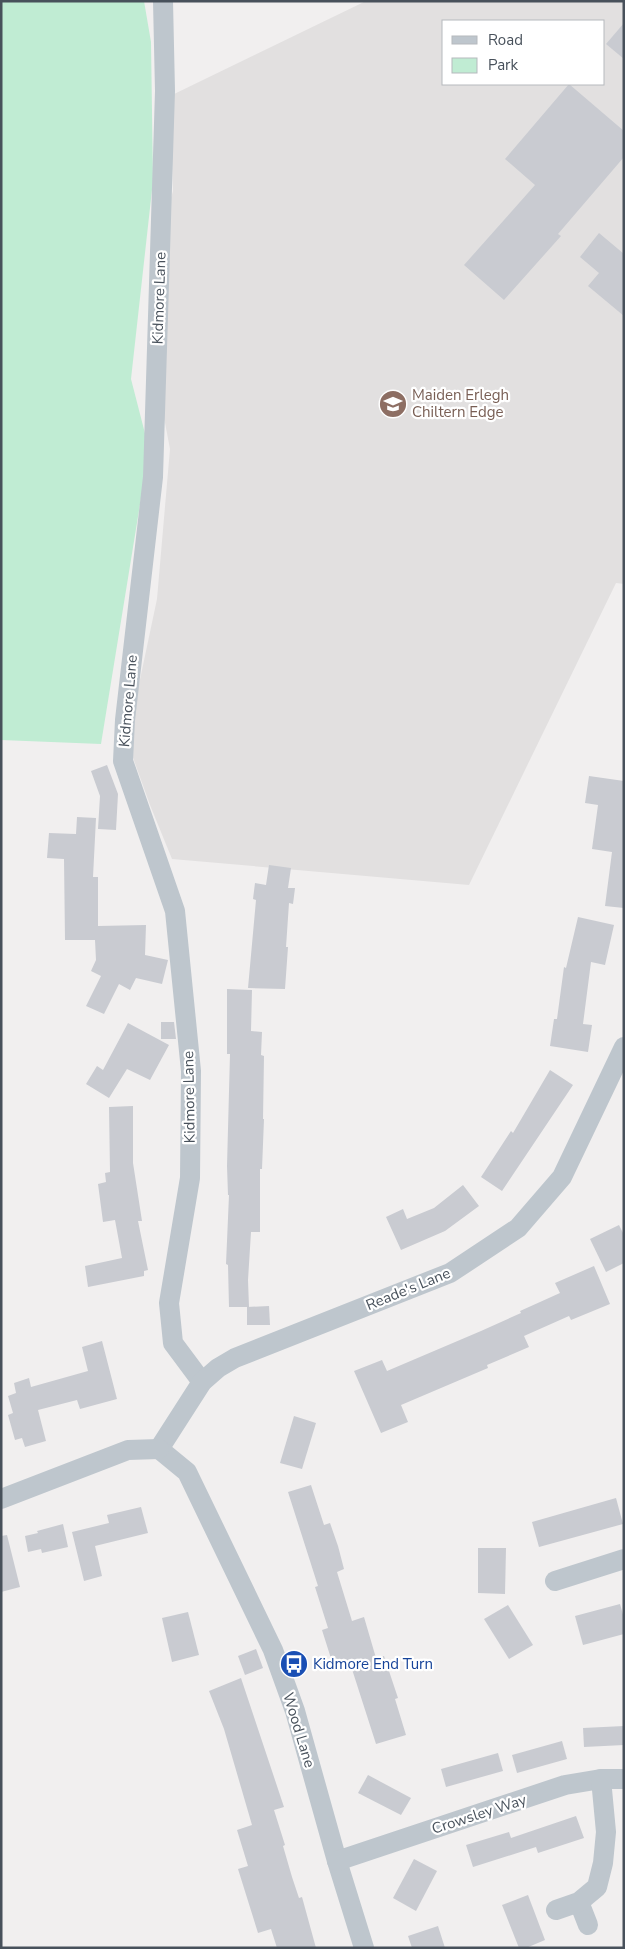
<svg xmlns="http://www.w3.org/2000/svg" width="625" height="1949" font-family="'Nunito Sans',sans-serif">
  <rect width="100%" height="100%" fill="#f1efef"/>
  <path fill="#e2e0e0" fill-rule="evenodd" d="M 366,1 L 624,1 L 624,584 L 616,583 L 469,885 L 172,859 L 150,805 L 127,741 L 157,599 L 170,449 L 153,360 L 163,227 L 173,191 L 170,96 ZM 444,21 L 604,21 L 604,84 L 444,84 Z"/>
  <path fill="#c0ecd3" d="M 1,1 L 144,1 L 151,42 L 153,181 L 131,379 L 149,449 L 101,744 L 1,740 Z"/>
  <g fill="#c9cbd1">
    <path d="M 624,23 L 624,59 L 606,44 Z"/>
    <path d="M 569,84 L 624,131 L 624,157 L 558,234 L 561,236 L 504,300 L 464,265 L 535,185 L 505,159 Z"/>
    <path d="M 599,233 L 624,254 L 624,316 L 588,286 L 599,273 L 580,257 Z"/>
    <path d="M 107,765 L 118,794 L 116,830 L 98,829 L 100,796 L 91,771 Z"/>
    <path d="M 589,776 L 624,781 L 624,908 L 605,906 L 612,852 L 592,849 L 598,805 L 585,803 Z"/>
    <path d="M 77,817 L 96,818 L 93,877 L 98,877 L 98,926 L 146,925 L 145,955 L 168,960 L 162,984 L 136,978 L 130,990 L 119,984 L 104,1014 L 86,1006 L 101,976 L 91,971 L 96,960 L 95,940 L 65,940 L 64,859 L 47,858 L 49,833 L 76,834 Z"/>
    <path d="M 269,865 L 291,868 L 288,888 L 295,888 L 293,904 L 289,903 L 286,947 L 288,947 L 285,989 L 248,988 L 256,900 L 253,899 L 255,883 L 266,885 Z"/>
    <path d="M 578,917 L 614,925 L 605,965 L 591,962 L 583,1024 L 592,1025 L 588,1052 L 550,1046 L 554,1019 L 557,1019 L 564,967 L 566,968 Z"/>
    <path d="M 227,989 L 252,990 L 251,1031 L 262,1032 L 261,1055 L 264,1056 L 263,1119 L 264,1119 L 262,1169 L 260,1169 L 260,1232 L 251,1232 L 248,1280 L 249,1307 L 229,1307 L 228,1265 L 226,1264 L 229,1195 L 228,1195 L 227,1166 L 230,1054 L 227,1054 Z"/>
    <path d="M 161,1022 L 174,1022 L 176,1039 L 161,1039 Z"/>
    <path d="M 128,1023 L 169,1045 L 150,1080 L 127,1069 L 109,1098 L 86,1084 L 97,1066 L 103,1070 Z"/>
    <path d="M 550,1070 L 573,1085 L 502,1191 L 481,1177 L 511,1131 L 513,1133 Z"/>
    <path d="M 133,1106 L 133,1163 L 142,1221 L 138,1221 L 148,1270 L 144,1271 L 144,1276 L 88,1287 L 85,1266 L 122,1258 L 115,1220 L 103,1222 L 98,1184 L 106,1182 L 105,1173 L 110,1172 L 109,1107 Z"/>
    <path d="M 463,1185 L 479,1206 L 445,1231 L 401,1250 L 386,1217 L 403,1209 L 407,1219 L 434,1208 Z"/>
    <path d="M 619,1225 L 624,1235 L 624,1263 L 606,1272 L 590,1239 Z"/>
    <path d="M 594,1266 L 610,1304 L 571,1320 L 569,1316 L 524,1336 L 529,1347 L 487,1365 L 488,1368 L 401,1405 L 408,1422 L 381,1433 L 354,1371 L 382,1360 L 387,1371 L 481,1331 L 521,1313 L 520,1311 L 560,1293 L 555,1283 Z"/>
    <path d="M 269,1306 L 270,1325 L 247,1325 L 247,1307 Z"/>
    <path d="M 102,1341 L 117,1399 L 80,1409 L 77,1400 L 38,1410 L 46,1441 L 25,1447 L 22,1438 L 15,1440 L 8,1415 L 13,1413 L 8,1396 L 16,1393 L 14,1383 L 29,1378 L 31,1387 L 88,1371 L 82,1347 Z"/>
    <path d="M 294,1416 L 316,1423 L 302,1469 L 280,1463 Z"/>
    <path d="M 311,1485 L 324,1525 L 330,1523 L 338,1546 L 344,1569 L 337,1572 L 352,1621 L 364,1617 L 376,1658 L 384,1656 L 398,1698 L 395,1699 L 406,1735 L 376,1744 L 350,1663 L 334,1668 L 322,1630 L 328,1628 L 315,1587 L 318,1586 L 288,1492 Z"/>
    <path d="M 616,1498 L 623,1524 L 539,1547 L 532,1522 Z"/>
    <path d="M 141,1507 L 148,1533 L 95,1546 L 102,1576 L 84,1581 L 72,1532 L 109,1523 L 107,1515 Z"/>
    <path d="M 63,1524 L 68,1547 L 42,1553 L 41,1549 L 28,1552 L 25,1536 L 38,1533 L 37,1531 Z"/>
    <path d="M 7,1535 L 20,1587 L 1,1592 L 1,1536 Z"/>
    <path d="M 478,1548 L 506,1548 L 505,1594 L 478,1593 Z"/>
    <path d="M 620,1604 L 624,1618 L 624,1634 L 583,1645 L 575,1616 Z"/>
    <path d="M 508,1605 L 533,1645 L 509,1659 L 484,1619 Z"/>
    <path d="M 188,1612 L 199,1655 L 172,1662 L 162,1618 Z"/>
    <path d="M 256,1649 L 263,1668 L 245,1675 L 238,1656 Z"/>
    <path d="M 241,1678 L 284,1807 L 274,1810 L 285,1845 L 283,1846 L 292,1877 L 299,1898 L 302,1897 L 316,1948 L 277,1948 L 271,1929 L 258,1933 L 238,1869 L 248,1866 L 237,1830 L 252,1825 L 224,1729 L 209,1691 Z"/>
    <path d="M 624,1726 L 624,1745 L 584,1747 L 583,1728 Z"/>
    <path d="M 562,1741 L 567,1759 L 517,1773 L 512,1755 Z"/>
    <path d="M 498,1753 L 503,1771 L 446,1787 L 441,1769 Z"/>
    <path d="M 368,1775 L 411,1798 L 401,1815 L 358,1793 Z"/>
    <path d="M 576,1816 L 584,1838 L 538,1853 L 536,1847 L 473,1867 L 466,1845 L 509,1832 L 511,1838 Z"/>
    <path d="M 414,1859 L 437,1871 L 416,1911 L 393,1898 Z"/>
    <path d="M 528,1895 L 545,1940 L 526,1948 L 519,1948 L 502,1905 Z"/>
    <path d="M 438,1926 L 445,1948 L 412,1948 L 408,1936 Z"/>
  </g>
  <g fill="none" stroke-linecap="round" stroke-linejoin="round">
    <g stroke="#bec6cd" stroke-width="20">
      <path d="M 163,1 L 165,91 L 153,477 L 125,720 L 123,761 L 175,911 L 191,1071 L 190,1178 L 169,1303 L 173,1343 L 202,1382"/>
      <path d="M 159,1449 L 202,1382 L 218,1368 L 235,1358 L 450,1273 L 518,1228 L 562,1177 L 624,1047"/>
      <path d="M 159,1449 L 187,1472 L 273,1650 L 295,1711 L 337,1861 L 364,1948"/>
      <path d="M 1,1499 L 128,1450 L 159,1449"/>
      <path d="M 555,1581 L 624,1559"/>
      <path d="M 337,1861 L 565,1785 L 601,1779 L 624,1779"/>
      <path d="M 579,1902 L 588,1925"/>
      <path d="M 556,1910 L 579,1902 L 597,1887 L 603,1863 L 606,1832 L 601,1779"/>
    </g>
  </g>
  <defs>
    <symbol id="school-disc" viewBox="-11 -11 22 22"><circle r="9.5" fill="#8d6e63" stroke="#fff"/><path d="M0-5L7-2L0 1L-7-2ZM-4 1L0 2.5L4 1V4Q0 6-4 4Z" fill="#fff"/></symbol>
    <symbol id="bus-disc" viewBox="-11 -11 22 22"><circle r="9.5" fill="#1a4fb4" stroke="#fff"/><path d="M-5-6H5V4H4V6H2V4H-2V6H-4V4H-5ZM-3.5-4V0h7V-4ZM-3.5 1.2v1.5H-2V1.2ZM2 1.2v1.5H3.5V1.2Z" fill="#fff"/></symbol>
  </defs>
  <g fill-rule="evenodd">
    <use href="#school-disc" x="377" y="388" width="32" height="32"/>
    <use href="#bus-disc" x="278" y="1648" width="32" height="32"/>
  </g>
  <g text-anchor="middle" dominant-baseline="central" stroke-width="4.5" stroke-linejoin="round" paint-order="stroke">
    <g font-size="15" fill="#48515b" stroke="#fff">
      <text transform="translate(159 298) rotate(-88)">Kidmore Lane</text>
      <text transform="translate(128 701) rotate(-85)">Kidmore Lane</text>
      <text transform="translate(189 1097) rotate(-91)">Kidmore Lane</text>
      <text transform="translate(408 1289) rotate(-22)">Reade's Lane</text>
      <text transform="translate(299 1730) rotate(73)">Wood Lane</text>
      <text transform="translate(479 1814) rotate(-18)">Crowsley Way</text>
    </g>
    <g font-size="15" fill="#785e54" stroke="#fff" text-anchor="start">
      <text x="412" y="395">Maiden Erlegh<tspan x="412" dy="17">Chiltern Edge</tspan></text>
    </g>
    <g font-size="15" fill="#164399" stroke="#fff" text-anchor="start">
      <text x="313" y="1664">Kidmore End Turn</text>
    </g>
  </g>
  <rect width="625" height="1949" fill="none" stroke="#48515b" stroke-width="5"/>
  <rect x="442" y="20" width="162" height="65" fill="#ffffff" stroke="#b6b9bd"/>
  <rect x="452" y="36" width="25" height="8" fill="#bec6cd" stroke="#b6b9bd"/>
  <text x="488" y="45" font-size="15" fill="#48515b">Road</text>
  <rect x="452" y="58" width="25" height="15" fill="#c0ecd3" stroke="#b6b9bd"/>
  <text x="488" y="70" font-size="15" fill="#48515b">Park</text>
</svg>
